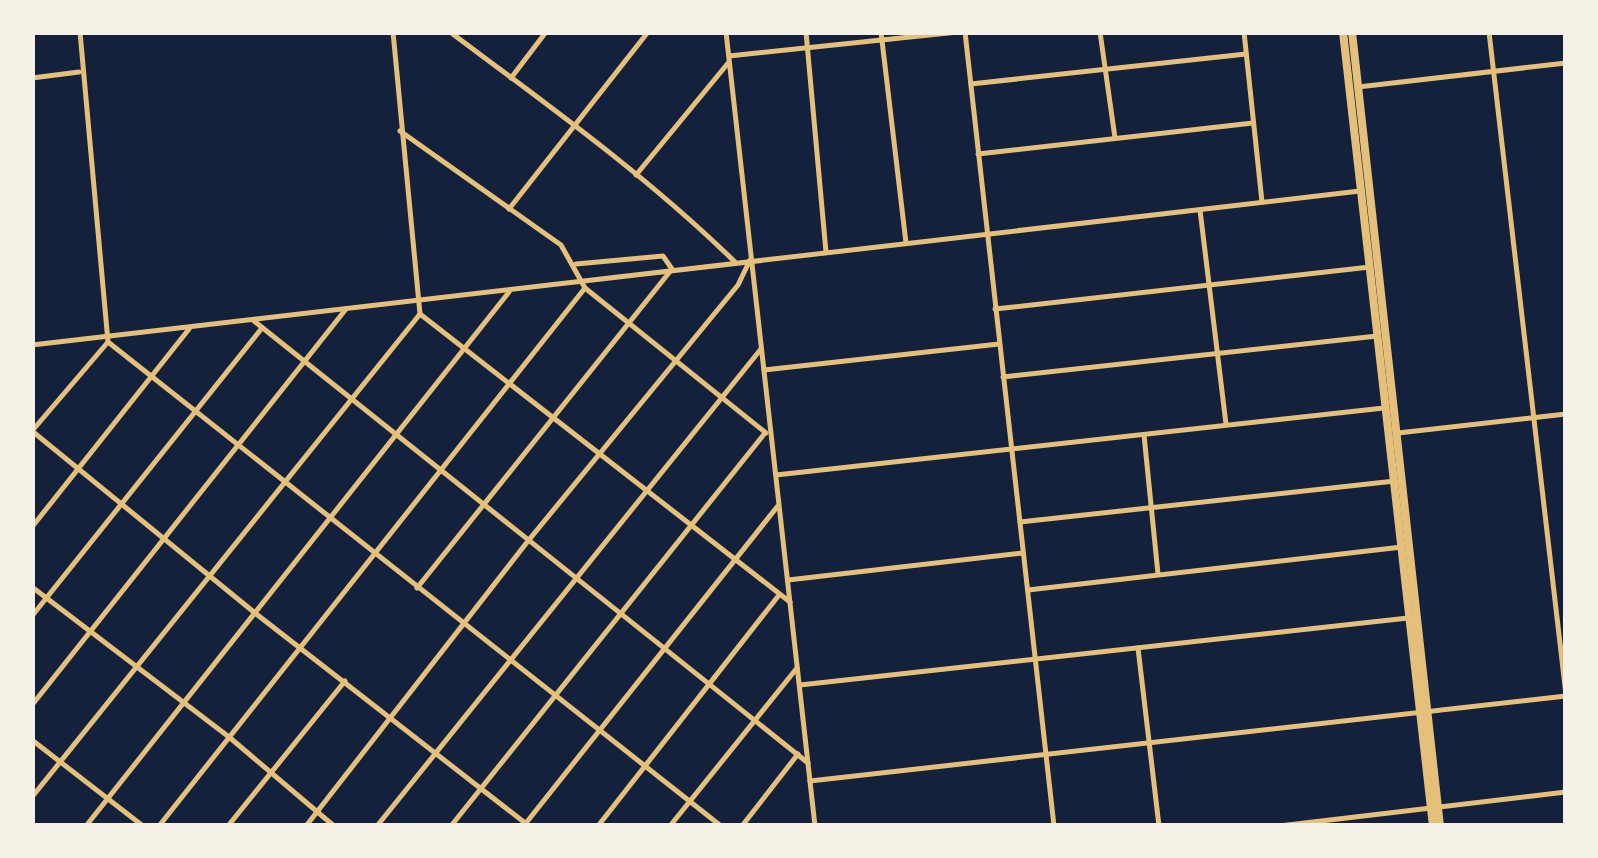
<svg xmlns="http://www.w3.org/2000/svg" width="1598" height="858" font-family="Manrope,sans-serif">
  <rect width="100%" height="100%" fill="#14213d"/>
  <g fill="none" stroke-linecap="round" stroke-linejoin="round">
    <g stroke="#e5c07b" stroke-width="5">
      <path d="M 80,32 L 108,342 L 32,431 L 255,613 L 529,826"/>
      <path d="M 393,32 L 420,314 L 790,602"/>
      <path d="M 450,32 C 548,105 647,176 735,262"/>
      <path d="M 726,32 L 815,826"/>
      <path d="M 806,32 L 826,252"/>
      <path d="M 881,32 L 906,243"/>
      <path d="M 965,32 L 1054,826"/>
      <path d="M 1100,32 L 1115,138"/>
      <path d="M 1244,32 L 1262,202"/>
      <path d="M 1489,32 L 1566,695"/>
      <path d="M 729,56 L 958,32"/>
      <path d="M 32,78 L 79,72"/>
      <path d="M 511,78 L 546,32"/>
      <path d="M 971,84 L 1246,54"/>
      <path d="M 1358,87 L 1566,63"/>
      <path d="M 978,154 L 1253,123"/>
      <path d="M 636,175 L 729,62"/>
      <path d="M 509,209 L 648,32"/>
      <path d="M 1200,210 L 1226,424"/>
      <path d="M 585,288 L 766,433"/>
      <path d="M 995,309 L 1370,267"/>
      <path d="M 254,321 L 808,763"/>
      <path d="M 108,342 L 721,826"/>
      <path d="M 764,370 L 999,344"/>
      <path d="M 1003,377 L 1377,336"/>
      <path d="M 1398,433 L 1566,414"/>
      <path d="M 1144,435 L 1158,574"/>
      <path d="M 776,475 L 1384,408"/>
      <path d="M 1020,522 L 1395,481"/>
      <path d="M 32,527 L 189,329"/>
      <path d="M 788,580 L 1023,553"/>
      <path d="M 32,587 L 229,737 L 334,826"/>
      <path d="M 417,588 L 672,269 L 663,256 L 576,264"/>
      <path d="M 1028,590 L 1402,547"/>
      <path d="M 32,616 L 262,328"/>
      <path d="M 1138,648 L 1159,826"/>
      <path d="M 800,685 L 1408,618"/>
      <path d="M 32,705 L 346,309"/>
      <path d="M 32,740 L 143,826"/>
      <path d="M 810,781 L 1566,696"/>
      <path d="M 32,797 L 420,314"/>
      <path d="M 526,823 L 777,507"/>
      <path d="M 86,826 L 509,292"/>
      <path d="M 159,826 L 585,288 L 561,245 L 400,131"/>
      <path d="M 228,826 L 345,681"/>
      <path d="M 377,826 L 761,349"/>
      <path d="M 451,826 L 765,433"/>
      <path d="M 598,826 L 779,595"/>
      <path d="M 670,826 L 797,668"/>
      <path d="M 742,826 L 798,754"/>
      <path d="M 1279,826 L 1566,792"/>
    </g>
    <g stroke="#e5c07b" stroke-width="5">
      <path d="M 32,345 L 1360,191"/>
      <path d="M 306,826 L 528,541 L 738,285 L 750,260"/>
    </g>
    <g stroke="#e5c07b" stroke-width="8">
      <path d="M 1343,32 L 1433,826"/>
      <path d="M 1352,32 L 1440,826"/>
    </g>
  </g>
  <rect width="1598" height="858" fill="none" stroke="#f6f1e7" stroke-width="70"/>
</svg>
